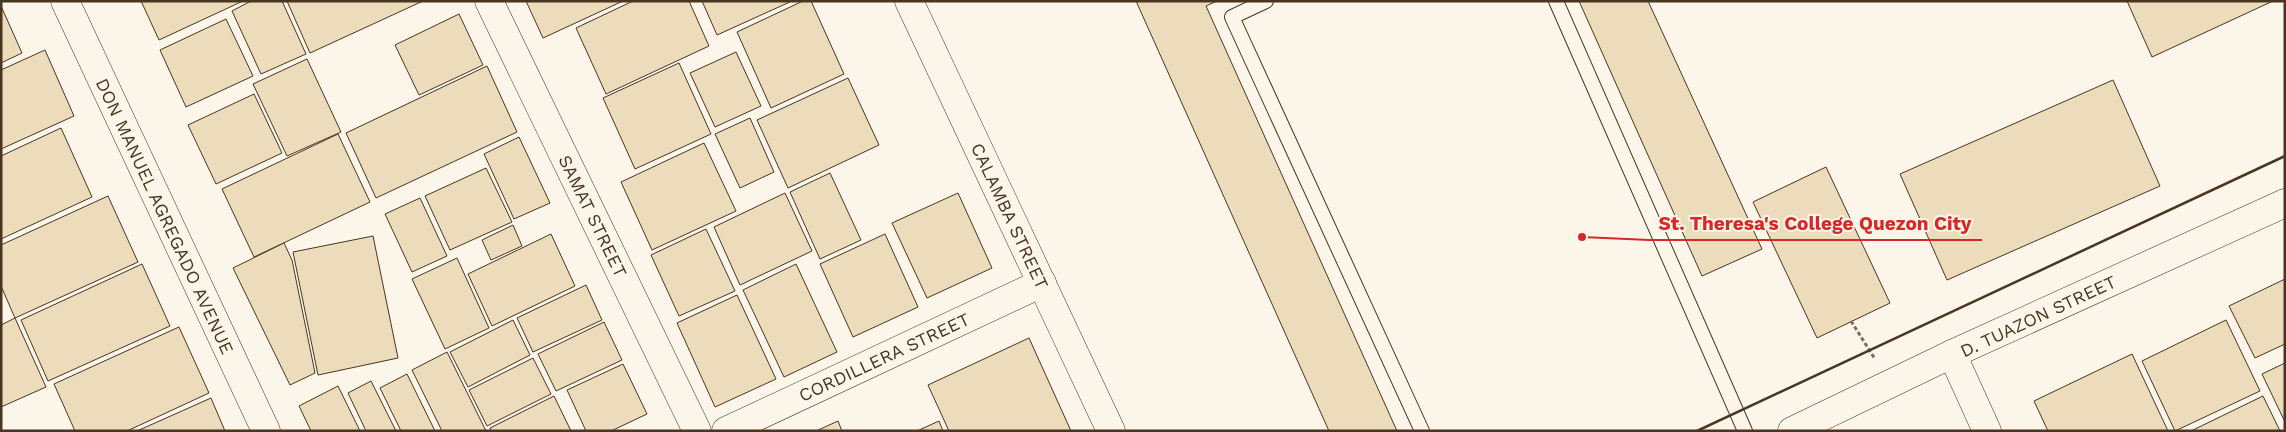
<svg xmlns="http://www.w3.org/2000/svg" width="2286" height="432" font-family="'Work Sans',sans-serif">
  <rect width="100%" height="100%" fill="#fbf6e9"/>
  <g fill="#ecdcbc" stroke="#4a3520">
    <path d="M 141,1 L 243,1 L 159,40 Z"/>
    <path d="M 251,1 L 282,1 L 306,54 L 261,74 L 232,11 Z"/>
    <path d="M 287,1 L 423,1 L 310,53 Z"/>
    <path d="M 526,1 L 623,1 L 543,38 Z"/>
    <path d="M 633,1 L 689,1 L 709,46 L 606,94 L 576,28 Z"/>
    <path d="M 702,1 L 792,1 L 717,35 Z"/>
    <path d="M 803,1 L 811,1 L 844,74 L 771,108 L 737,32 Z"/>
    <path d="M 1136,1 L 1217,1 L 1206,6 L 1397,431 L 1329,431 Z"/>
    <path d="M 1579,1 L 1648,1 L 1762,249 L 1702,276 Z"/>
    <path d="M 2127,1 L 2273,1 L 2152,57 Z"/>
    <path d="M 1,6 L 22,53 L 1,63 Z"/>
    <path d="M 459,14 L 483,65 L 419,95 L 395,45 Z"/>
    <path d="M 226,19 L 253,76 L 186,107 L 160,50 Z"/>
    <path d="M 45,50 L 74,116 L 1,149 L 1,70 Z"/>
    <path d="M 736,52 L 761,106 L 715,127 L 690,73 Z"/>
    <path d="M 307,59 L 341,132 L 287,156 L 253,84 Z"/>
    <path d="M 679,63 L 711,134 L 635,169 L 603,98 Z"/>
    <path d="M 487,66 L 517,132 L 376,198 L 346,133 Z"/>
    <path d="M 848,78 L 879,145 L 788,188 L 757,120 Z"/>
    <path d="M 2113,80 L 2160,186 L 1947,280 L 1900,174 Z"/>
    <path d="M 254,94 L 282,153 L 216,184 L 188,125 Z"/>
    <path d="M 750,118 L 774,172 L 740,188 L 715,134 Z"/>
    <path d="M 61,128 L 92,197 L 1,239 L 1,156 Z"/>
    <path d="M 338,134 L 370,202 L 254,257 L 222,189 Z"/>
    <path d="M 519,137 L 550,203 L 514,219 L 484,154 Z"/>
    <path d="M 704,143 L 736,211 L 652,250 L 621,182 Z"/>
    <path d="M 1826,167 L 1890,303 L 1817,338 L 1753,202 Z"/>
    <path d="M 486,168 L 512,222 L 450,250 L 425,196 Z"/>
    <path d="M 830,173 L 861,240 L 820,259 L 790,192 Z"/>
    <path d="M 785,193 L 812,251 L 740,285 L 714,227 Z"/>
    <path d="M 958,193 L 992,268 L 927,298 L 892,223 Z"/>
    <path d="M 108,196 L 138,262 L 15,318 L 1,286 L 1,245 Z"/>
    <path d="M 420,198 L 447,256 L 412,272 L 385,214 Z"/>
    <path d="M 513,225 L 522,246 L 491,260 L 482,240 Z"/>
    <path d="M 706,229 L 735,291 L 679,316 L 651,255 Z"/>
    <path d="M 551,234 L 575,286 L 492,326 L 468,274 Z"/>
    <path d="M 885,234 L 918,307 L 853,337 L 820,264 Z"/>
    <path d="M 373,236 L 398,358 L 318,375 L 293,252 Z"/>
    <path d="M 284,243 L 292,260 L 315,373 L 290,385 L 233,268 Z"/>
    <path d="M 457,258 L 489,328 L 445,349 L 412,279 Z"/>
    <path d="M 142,264 L 170,326 L 48,381 L 21,320 Z"/>
    <path d="M 796,264 L 837,352 L 784,377 L 743,290 Z"/>
    <path d="M 2285,279 L 2285,344 L 2255,358 L 2229,306 Z"/>
    <path d="M 586,285 L 602,320 L 533,352 L 517,318 Z"/>
    <path d="M 737,295 L 776,379 L 715,407 L 677,323 Z"/>
    <path d="M 15,318 L 46,387 L 1,407 L 1,325 Z"/>
    <path d="M 513,320 L 530,355 L 468,387 L 450,352 Z"/>
    <path d="M 2226,320 L 2260,391 L 2175,431 L 2142,361 Z"/>
    <path d="M 604,322 L 622,360 L 556,391 L 538,354 Z"/>
    <path d="M 179,327 L 209,393 L 127,431 L 75,431 L 54,384 Z"/>
    <path d="M 1029,338 L 1071,431 L 949,431 L 928,385 Z"/>
    <path d="M 447,352 L 486,431 L 442,431 L 412,370 Z"/>
    <path d="M 2132,354 L 2168,431 L 2048,431 L 2034,401 Z"/>
    <path d="M 533,358 L 551,394 L 487,426 L 469,390 Z"/>
    <path d="M 2285,363 L 2285,422 L 2262,374 Z"/>
    <path d="M 623,364 L 647,414 L 611,431 L 586,431 L 567,390 Z"/>
    <path d="M 407,374 L 435,431 L 401,431 L 380,388 Z"/>
    <path d="M 371,381 L 396,431 L 366,431 L 348,393 Z"/>
    <path d="M 338,386 L 360,431 L 311,431 L 299,406 Z"/>
    <path d="M 554,396 L 571,431 L 491,431 L 490,428 Z"/>
    <path d="M 2263,396 L 2280,431 L 2191,431 Z"/>
    <path d="M 211,398 L 225,431 L 137,431 Z"/>
    <path d="M 838,421 L 842,431 L 816,431 Z"/>
    <path d="M 939,421 L 943,431 L 917,431 Z"/>
  </g>
  <g fill="none" stroke-linecap="round" stroke-linejoin="round">
    <defs>
      <g id="service">
        <path d="M 1266,1 L 1232,17 L 1422,431"/>
        <path d="M 1556,1 L 1745,431"/>
      </g>
      <g id="minor">
        <path d="M 65,1 L 266,431"/>
        <path d="M 489,1 L 697,431"/>
        <path d="M 1952,354 L 1987,431"/>
        <path d="M 726,431 L 1042,283"/>
      </g>
      <g id="tertiary">
        <path d="M 909,1 L 1111,431"/>
        <path d="M 1792,431 L 1952,354 L 2285,203"/>
      </g>
    </defs>
    <use href="#service" stroke="#4a3520" stroke-width="16"/>
    <use href="#minor" stroke="#4a3520" stroke-width="29"/>
    <use href="#tertiary" stroke="#4a3520" stroke-width="29"/>
    <path stroke="#7f6f5c" stroke-width="3" stroke-dasharray="4 2.5" stroke-linecap="butt" d="M 1851,321 L 1875,359"/>
    <use href="#service" stroke="#fbf6e9" stroke-width="14"/>
    <use href="#minor" stroke="#fbf6e9" stroke-width="28"/>
    <use href="#tertiary" stroke="#fbf6e9" stroke-width="28"/>
    <path stroke="#4a3520" stroke-width="2.5" d="M 1697,431 L 2285,156"/>
  </g>
  <g text-anchor="middle" dominant-baseline="central" stroke-width="4" stroke-linejoin="round" paint-order="stroke">
    <g font-size="18" fill="#4a3520" stroke="#fbf6e9">
      <text transform="translate(165 216) rotate(65)">DON MANUEL AGREGADO AVENUE</text>
      <text transform="translate(593 216) rotate(64)">SAMAT STREET</text>
      <text transform="translate(1010 216) rotate(65)">CALAMBA STREET</text>
      <text transform="translate(2038 316) rotate(-25)">D. TUAZON STREET</text>
      <text transform="translate(884 357) rotate(-25)">CORDILLERA STREET</text>
    </g>
  </g>
  <path fill="none" stroke="#d62828" stroke-width="2" d="M1582 237L1649 240H1982"/>
  <circle fill="#d62828" stroke="#fbf6e9" stroke-width="2" cx="1582" cy="237" r="5"/>
  <g font-size="19" text-anchor="middle" font-weight="bold" fill="#d62828" stroke="#fbf6e9" stroke-width="4" stroke-linejoin="round" paint-order="stroke">
    <text x="1815" y="230">St. Theresa's College Quezon City</text>
  </g>
  <rect width="2286" height="432" fill="none" stroke="#4a3520" stroke-width="5"/>
</svg>
